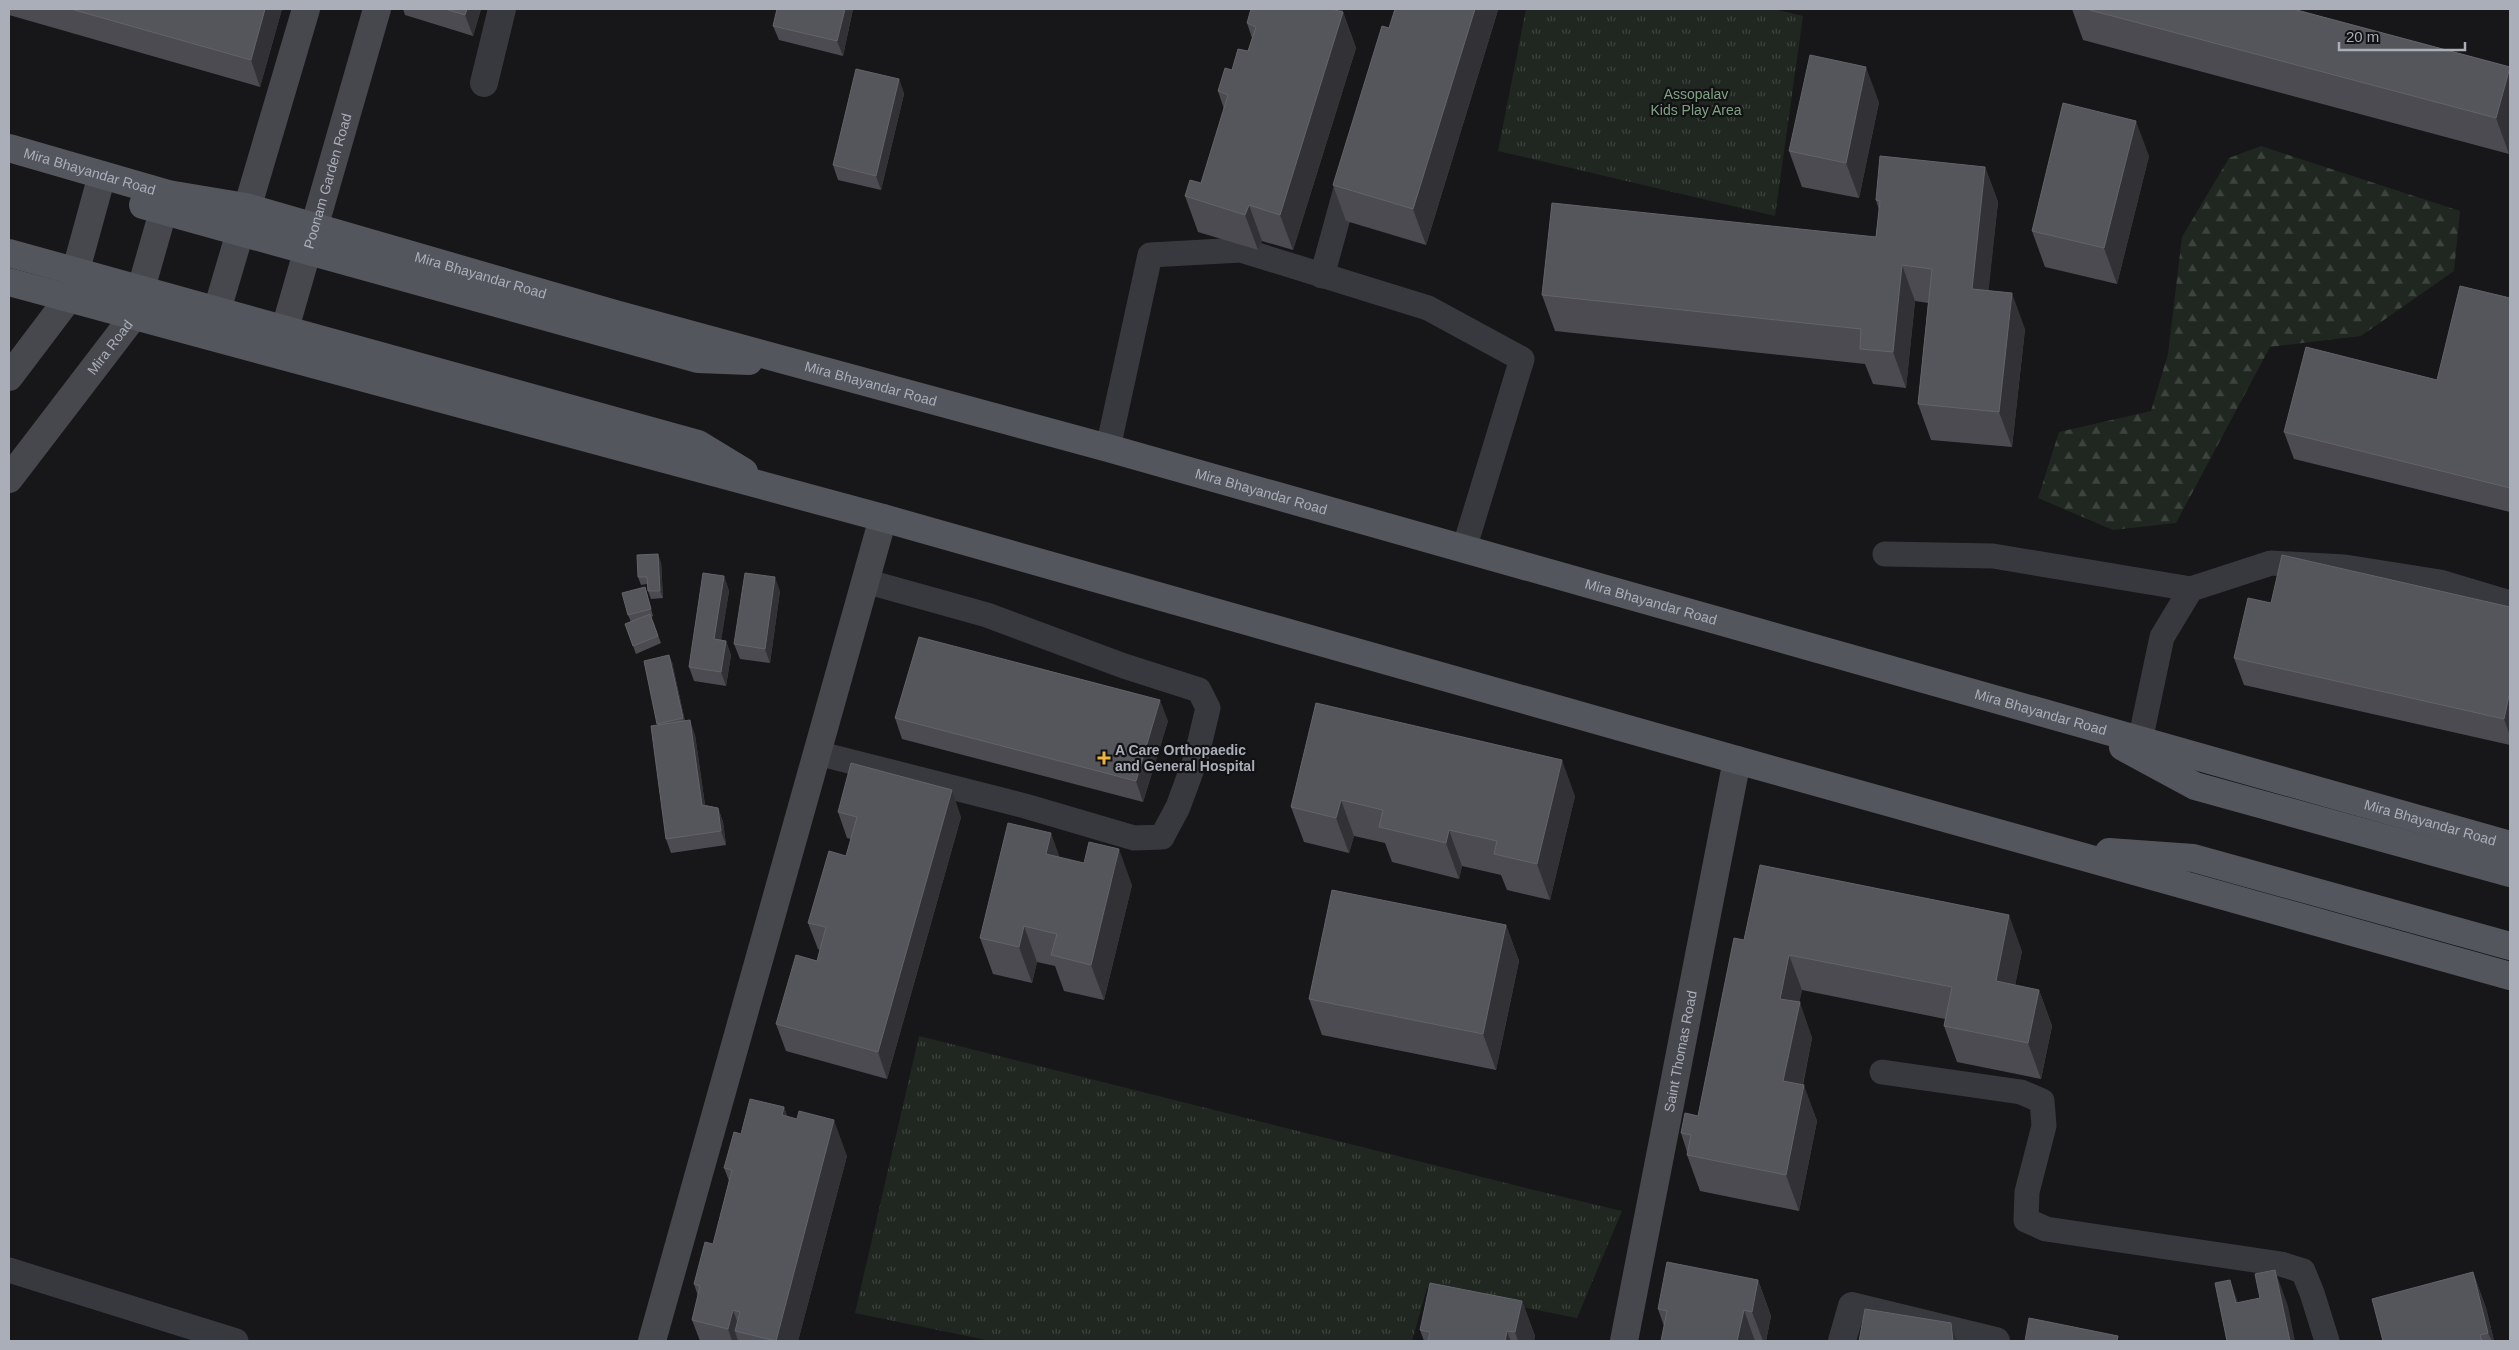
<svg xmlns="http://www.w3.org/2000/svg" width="2519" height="1350" font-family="Helvetica,sans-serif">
  <defs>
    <pattern id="grass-tufts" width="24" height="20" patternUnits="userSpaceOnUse" patternTransform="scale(1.25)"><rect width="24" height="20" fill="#1f2720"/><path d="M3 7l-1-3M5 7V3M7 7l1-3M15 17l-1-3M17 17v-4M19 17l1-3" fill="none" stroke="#3d443e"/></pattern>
    <pattern id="forest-firs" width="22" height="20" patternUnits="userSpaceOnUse" patternTransform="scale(1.25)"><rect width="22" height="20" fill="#1f2720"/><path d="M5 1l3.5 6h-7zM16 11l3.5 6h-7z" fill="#3d443e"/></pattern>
  </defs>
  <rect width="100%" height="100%" fill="#171719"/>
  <g fill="url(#grass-tufts)">
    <path d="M 1526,9 L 1774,9 L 1803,16 L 1775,216 L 1498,151 Z"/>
    <path d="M 919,1036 L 1530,1189 L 1622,1211 L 1577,1318 L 1427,1288 L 1412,1341 L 991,1341 L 855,1313 Z"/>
  </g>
  <path fill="url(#forest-firs)" d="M 2261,146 L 2460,211 L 2454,271 L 2361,336 L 2270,347 L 2176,523 L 2113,530 L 2038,498 L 2059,432 L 2151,411 L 2168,354 L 2182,237 L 2229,158 Z"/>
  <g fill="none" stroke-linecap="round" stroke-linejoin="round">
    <g stroke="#38393e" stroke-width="25">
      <path d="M 1322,276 L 1350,174"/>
      <path d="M 1108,448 L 1150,255 L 1241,250 L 1428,308 L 1522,359 L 1464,549"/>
      <path d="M 1885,554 L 1993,556 L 2191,589"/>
      <path d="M 2140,741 L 2162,637 L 2191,589 L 2271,563 L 2345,567 L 2440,582 L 2510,603"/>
      <path d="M 817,753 L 1025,806 L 1134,838 L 1162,837 L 1178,807 L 1196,758 L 1208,708 L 1199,690 L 1124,666 L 987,615 L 865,581"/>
      <path d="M 1882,1072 L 2021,1092 L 2042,1101 L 2044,1126 L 2027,1192 L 2026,1220 L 2046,1229 L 2281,1264 L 2303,1271 L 2312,1293 L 2327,1341"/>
      <path d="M 9,1270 L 236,1341"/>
    </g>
    <g stroke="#38393e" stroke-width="28">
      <path d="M 484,83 L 502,9"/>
      <path d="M 1842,1341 L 1852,1306 L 1996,1341"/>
    </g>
    <g stroke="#46484e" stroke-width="28">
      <path d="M 210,334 L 306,9"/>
      <path id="s1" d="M 278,353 L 377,9"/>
      <path d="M 9,377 L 68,299 L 102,175"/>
      <path id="s2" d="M 9,479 L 133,317 L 168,194"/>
      <path d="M 652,1341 L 883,518"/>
      <path id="s3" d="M 1624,1341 L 1737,760"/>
    </g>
    <g stroke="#54565d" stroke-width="28">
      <path id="s4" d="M 9,148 L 168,194 L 246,207 L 615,314 L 1108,448 L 2510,845"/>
      <path d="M 143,205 L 698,359 L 749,361"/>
      <path d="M 9,253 L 698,444 L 744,472"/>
      <path d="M 9,282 L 883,518 L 1737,760 L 2510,976"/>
      <path d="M 2123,747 L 2195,786 L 2510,873"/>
      <path d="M 2109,852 L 2193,858 L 2510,946"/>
    </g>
  </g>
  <g fill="#4b4b51">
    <path d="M 9,9 L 282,9 L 260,87 L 9,15 Z"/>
    <path d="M 403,9 L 481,9 L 473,36 L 405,15 Z"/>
    <path d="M 853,9 L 843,56 L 779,40 L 773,26 Z"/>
    <path d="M 1251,9 L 1343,9 L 1342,12 L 1343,12 L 1356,48 L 1293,250 L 1262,241 L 1258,250 L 1198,232 L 1185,196 L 1201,183 L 1224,109 L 1218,91 L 1232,70 L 1248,51 L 1252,38 L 1247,23 Z"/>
    <path d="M 1395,9 L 1498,9 L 1498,10 L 1426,245 L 1346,221 L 1333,185 L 1389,28 Z"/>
    <path d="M 2072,9 L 2293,9 L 2510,67 L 2509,154 L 2083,40 Z"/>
    <path d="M 899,79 L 904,94 L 881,190 L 838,180 L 833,165 Z"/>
    <path d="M 1879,102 L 1859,198 L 1802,187 L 1789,151 Z"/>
    <path d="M 2149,156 L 2117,284 L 2045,267 L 2032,231 Z"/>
    <path d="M 1985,167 L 1998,202 L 1988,291 L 2025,329 L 2012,447 L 1931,440 L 1918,404 L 1928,303 L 1915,301 L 1906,388 L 1873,384 L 1865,364 L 1555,331 L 1542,295 L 1876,237 L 1879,210 L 1876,200 Z"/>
    <path d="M 2510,298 L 2510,512 L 2294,459 L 2284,432 L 2437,380 Z"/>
    <path d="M 661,562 L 663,598 L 651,599 L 648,591 L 647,584 L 641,585 L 638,577 Z"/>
    <path d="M 724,576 L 729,591 L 721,640 L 726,641 L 731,655 L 726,686 L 694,681 L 689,667 Z"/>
    <path d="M 780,591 L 770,663 L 740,659 L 734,644 Z"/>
    <path d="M 647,594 L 653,616 L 651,617 L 661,643 L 636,654 L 625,624 L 631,622 L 628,615 Z"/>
    <path d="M 2271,603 L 2510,607 L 2510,745 L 2244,685 L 2234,658 Z"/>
    <path d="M 644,661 L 672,662 L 685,721 L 695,735 L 705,805 L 718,808 L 723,822 L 726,845 L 671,853 L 666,839 L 658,725 Z"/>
    <path d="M 1316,703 L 1575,796 L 1550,900 L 1507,890 L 1501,875 L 1462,866 L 1459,879 L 1392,862 L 1385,843 L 1354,836 L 1349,853 L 1304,842 L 1291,807 Z"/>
    <path d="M 895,718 L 1168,721 L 1143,802 L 902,739 Z"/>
    <path d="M 838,812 L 961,817 L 887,1079 L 786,1051 L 776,1024 L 817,961 L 820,950 L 818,949 L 808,923 L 846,856 L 851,839 L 847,838 Z"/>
    <path d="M 1060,857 L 1132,885 L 1104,1000 L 1064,991 L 1055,966 L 1037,962 L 1032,983 L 993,974 L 980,938 Z"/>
    <path d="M 1506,925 L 1519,961 L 1496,1070 L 1322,1035 L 1309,999 Z"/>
    <path d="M 1744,940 L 2022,951 L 2015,985 L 2039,990 L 2052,1026 L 2041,1079 L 1957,1062 L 1944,1026 L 1945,1019 L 1802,990 L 1799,1002 L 1812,1038 L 1803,1085 L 1817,1121 L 1799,1211 L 1700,1191 L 1687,1155 L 1687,1152 L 1681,1133 L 1698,1116 Z"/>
    <path d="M 784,1107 L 787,1116 L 847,1156 L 798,1341 L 700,1341 L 692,1320 L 698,1296 L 694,1284 L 713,1244 L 729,1181 L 724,1168 L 741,1134 Z"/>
    <path d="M 2473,1272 L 2486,1308 L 2494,1341 L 2383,1341 Z"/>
    <path d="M 1758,1280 L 1771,1316 L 1766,1341 L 1661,1341 L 1664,1326 L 1658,1309 Z"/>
    <path d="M 1522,1301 L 1535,1336 L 1534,1341 L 1424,1341 L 1420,1330 Z"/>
  </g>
  <g fill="#323236">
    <path d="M 265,9 L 282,9 L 260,87 L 251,60 Z"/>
    <path d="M 467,9 L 481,9 L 473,36 L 465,15 Z"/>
    <path d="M 845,9 L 853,9 L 843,56 L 837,41 Z"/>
    <path d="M 1321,9 L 1343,9 L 1333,41 Z"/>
    <path d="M 1475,9 L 1498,9 L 1498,10 L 1426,245 L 1413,209 Z"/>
    <path d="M 1343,12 L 1356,48 L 1293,250 L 1280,215 Z"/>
    <path d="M 1866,67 L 1879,102 L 1859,198 L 1846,163 Z"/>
    <path d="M 2510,67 L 2510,150 L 2509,154 L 2496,118 Z"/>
    <path d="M 899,79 L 904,94 L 881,190 L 876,176 Z"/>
    <path d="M 2136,121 L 2149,156 L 2117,284 L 2104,248 Z"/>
    <path d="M 1985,167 L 1998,202 L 1985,325 L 1972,289 Z"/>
    <path d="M 1249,205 L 1262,241 L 1258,250 L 1245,215 Z"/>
    <path d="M 1902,265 L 1915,301 L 1906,388 L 1893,352 Z"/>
    <path d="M 2012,293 L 2025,329 L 2012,447 L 1999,412 Z"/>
    <path d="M 658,554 L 661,562 L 663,598 L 660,591 Z"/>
    <path d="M 724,576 L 729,591 L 719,654 L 714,639 Z"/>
    <path d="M 775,577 L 780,591 L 770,663 L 765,649 Z"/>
    <path d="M 726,641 L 731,655 L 726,686 L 721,672 Z"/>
    <path d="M 669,655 L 672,662 L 686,726 L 683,718 Z"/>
    <path d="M 2510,691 L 2510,736 L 2504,719 Z"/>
    <path d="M 1160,700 L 1168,721 L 1143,802 L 1136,781 Z"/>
    <path d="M 690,720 L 695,735 L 707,819 L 702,805 Z"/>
    <path d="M 1562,760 L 1575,796 L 1550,900 L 1537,864 Z"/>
    <path d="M 952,790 L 961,817 L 887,1079 L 878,1052 Z"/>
    <path d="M 1341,800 L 1354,836 L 1349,853 L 1336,818 Z"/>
    <path d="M 718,808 L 723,822 L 726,845 L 721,831 Z"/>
    <path d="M 1449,830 L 1462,866 L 1459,879 L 1446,843 Z"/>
    <path d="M 1051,833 L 1064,869 L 1046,854 Z"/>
    <path d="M 1119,849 L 1132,885 L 1104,1000 L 1091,965 Z"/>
    <path d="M 2009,915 L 2022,951 L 2009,1017 L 1996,981 Z"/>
    <path d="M 1506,925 L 1519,961 L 1496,1070 L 1483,1034 Z"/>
    <path d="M 1024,926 L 1037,962 L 1032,983 L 1019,947 Z"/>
    <path d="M 1789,955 L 1802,990 L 1793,1035 L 1780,999 Z"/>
    <path d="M 2039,990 L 2052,1026 L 2041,1079 L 2028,1043 Z"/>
    <path d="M 1800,1002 L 1812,1038 L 1796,1116 L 1783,1081 Z"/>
    <path d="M 1804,1085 L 1817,1121 L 1799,1211 L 1786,1175 Z"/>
    <path d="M 784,1107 L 797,1143 L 782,1115 Z"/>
    <path d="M 834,1120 L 847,1156 L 798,1341 L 776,1341 Z"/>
    <path d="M 2275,1270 L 2288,1306 L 2295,1341 L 2290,1341 Z"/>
    <path d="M 2473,1272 L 2486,1308 L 2494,1341 L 2492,1341 L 2488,1333 Z"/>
    <path d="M 1758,1280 L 1771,1316 L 1766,1341 L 1763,1341 L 1752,1312 Z"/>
    <path d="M 2230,1280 L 2243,1316 L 2236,1303 Z"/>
    <path d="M 1522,1301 L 1535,1336 L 1534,1341 L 1518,1341 L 1515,1332 Z"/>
    <path d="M 733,1310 L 741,1332 L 735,1331 L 738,1341 L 732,1341 L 728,1329 Z"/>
    <path d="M 1744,1310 L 1755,1341 L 1737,1341 Z"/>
    <path d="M 1951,1323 L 1957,1341 L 1953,1341 Z"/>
    <path d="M 1507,1331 L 1511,1341 L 1505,1341 Z"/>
  </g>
  <g fill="#55565c" stroke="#63646b">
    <path d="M 71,9 L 265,9 L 251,60 Z"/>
    <path d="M 445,9 L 467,9 L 465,15 Z"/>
    <path d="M 777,9 L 845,9 L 837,41 L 773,26 Z"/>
    <path d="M 1251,9 L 1331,9 L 1343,12 L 1280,215 L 1249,205 L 1245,215 L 1185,196 L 1190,180 L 1201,183 L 1228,95 L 1218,91 L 1225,68 L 1232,70 L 1238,49 L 1248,51 L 1256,27 L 1247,23 Z"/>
    <path d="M 1395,9 L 1475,9 L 1413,209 L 1333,185 L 1382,26 L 1389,28 Z"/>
    <path d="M 2086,9 L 2293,9 L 2510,67 L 2496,118 Z"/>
    <path d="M 1810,55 L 1866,67 L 1846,163 L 1789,151 Z"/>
    <path d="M 856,69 L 899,79 L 876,176 L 833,165 Z"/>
    <path d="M 2063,103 L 2136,121 L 2104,248 L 2032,231 Z"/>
    <path d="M 1880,156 L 1985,167 L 1972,289 L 2012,293 L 1999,412 L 1918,404 L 1932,269 L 1902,265 L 1893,352 L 1860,349 L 1861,329 L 1542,295 L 1552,203 L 1876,237 L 1880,201 L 1876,200 Z"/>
    <path d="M 2460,286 L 2510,298 L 2510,488 L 2284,432 L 2306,347 L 2437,380 Z"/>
    <path d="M 658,554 L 660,591 L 648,591 L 647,577 L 638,577 L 637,555 Z"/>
    <path d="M 2282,555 L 2510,607 L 2510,691 L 2504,719 L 2234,658 L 2248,598 L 2271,603 Z"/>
    <path d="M 703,573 L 724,576 L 714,639 L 726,641 L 721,672 L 689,667 Z"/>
    <path d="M 745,573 L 775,577 L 765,649 L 734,644 Z"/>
    <path d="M 645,587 L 651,609 L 628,615 L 622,593 Z"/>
    <path d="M 650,614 L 658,636 L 633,646 L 625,624 Z"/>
    <path d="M 919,637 L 1160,700 L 1136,781 L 895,718 Z"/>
    <path d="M 669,655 L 683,718 L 657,724 L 644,661 Z"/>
    <path d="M 1316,703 L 1562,760 L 1537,864 L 1494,854 L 1497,841 L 1449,830 L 1446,843 L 1379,827 L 1383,810 L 1341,800 L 1336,818 L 1291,807 Z"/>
    <path d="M 690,720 L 702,805 L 718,808 L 721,831 L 666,839 L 651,726 Z"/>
    <path d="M 851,763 L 952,790 L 878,1052 L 776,1024 L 796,955 L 817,961 L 826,927 L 808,923 L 829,851 L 846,856 L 857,817 L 838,812 Z"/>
    <path d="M 1008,823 L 1051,833 L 1046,854 L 1084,863 L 1089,842 L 1119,849 L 1091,965 L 1051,955 L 1057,934 L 1024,926 L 1019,947 L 980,938 Z"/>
    <path d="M 1760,865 L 2009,915 L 1996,981 L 2039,990 L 2028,1043 L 1944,1026 L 1952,987 L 1789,955 L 1780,999 L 1800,1002 L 1783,1081 L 1804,1085 L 1786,1175 L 1687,1155 L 1691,1135 L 1681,1133 L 1685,1113 L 1698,1116 L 1734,938 L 1744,940 Z"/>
    <path d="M 1332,890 L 1506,925 L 1483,1034 L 1309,999 Z"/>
    <path d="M 750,1099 L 784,1107 L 782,1115 L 797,1119 L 799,1111 L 834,1120 L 776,1341 L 735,1331 L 740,1312 L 733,1310 L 728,1329 L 692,1320 L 700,1286 L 694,1284 L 705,1242 L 713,1244 L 732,1170 L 724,1168 L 734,1132 L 741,1134 Z"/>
    <path d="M 1667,1262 L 1758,1280 L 1752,1312 L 1744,1310 L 1737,1341 L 1661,1341 L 1667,1311 L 1658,1309 Z"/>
    <path d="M 2275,1270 L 2290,1341 L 2227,1341 L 2215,1283 L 2230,1280 L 2236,1303 L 2260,1298 L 2255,1274 Z"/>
    <path d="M 2473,1272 L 2488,1333 L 2480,1335 L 2482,1341 L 2383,1341 L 2372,1299 Z"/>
    <path d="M 1430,1283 L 1522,1301 L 1515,1332 L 1507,1331 L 1505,1341 L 1428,1341 L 1430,1332 L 1420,1330 Z"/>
    <path d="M 1865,1309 L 1951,1323 L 1953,1341 L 1859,1341 Z"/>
    <path d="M 2029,1318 L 2118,1336 L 2117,1341 L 2025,1341 Z"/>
  </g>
  <path fill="#edb33c" stroke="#121214" stroke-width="2" d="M1101.5 750.5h5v5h5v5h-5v5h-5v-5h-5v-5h5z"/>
  <g text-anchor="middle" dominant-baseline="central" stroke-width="4.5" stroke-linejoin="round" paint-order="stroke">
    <g font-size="14" fill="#81a384" stroke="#121214">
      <text x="1696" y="94">Assopalav<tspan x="1696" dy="16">Kids Play Area</tspan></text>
    </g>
    <g font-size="14" fill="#aaaeb9" stroke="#121214">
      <text stroke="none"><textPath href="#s4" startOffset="84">Mira Bhayandar Road</textPath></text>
      <text stroke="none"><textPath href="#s1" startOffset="179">Poonam Garden Road</textPath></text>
      <text stroke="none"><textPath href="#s4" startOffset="489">Mira Bhayandar Road</textPath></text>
      <text stroke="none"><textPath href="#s2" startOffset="166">Mira Road</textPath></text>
      <text stroke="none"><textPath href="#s4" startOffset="894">Mira Bhayandar Road</textPath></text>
      <text stroke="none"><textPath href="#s4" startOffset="1299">Mira Bhayandar Road</textPath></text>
      <text stroke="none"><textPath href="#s4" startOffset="1704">Mira Bhayandar Road</textPath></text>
      <text stroke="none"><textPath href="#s4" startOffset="2109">Mira Bhayandar Road</textPath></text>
      <text stroke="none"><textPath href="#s4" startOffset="2514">Mira Bhayandar Road</textPath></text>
      <text stroke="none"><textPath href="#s3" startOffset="295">Saint Thomas Road</textPath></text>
    </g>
    <g font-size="14" font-weight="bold" fill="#aaaeb9" stroke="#121214" text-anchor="start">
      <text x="1115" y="750">A Care Orthopaedic<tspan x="1115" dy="16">and General Hospital</tspan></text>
    </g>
  </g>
  <rect width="2519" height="1350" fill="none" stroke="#aaaeb9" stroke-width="20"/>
  <path d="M2339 42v8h126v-8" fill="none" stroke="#aaaeb9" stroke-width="2.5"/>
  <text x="2346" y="42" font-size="15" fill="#aaaeb9" stroke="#121214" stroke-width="4" paint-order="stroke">20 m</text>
</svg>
